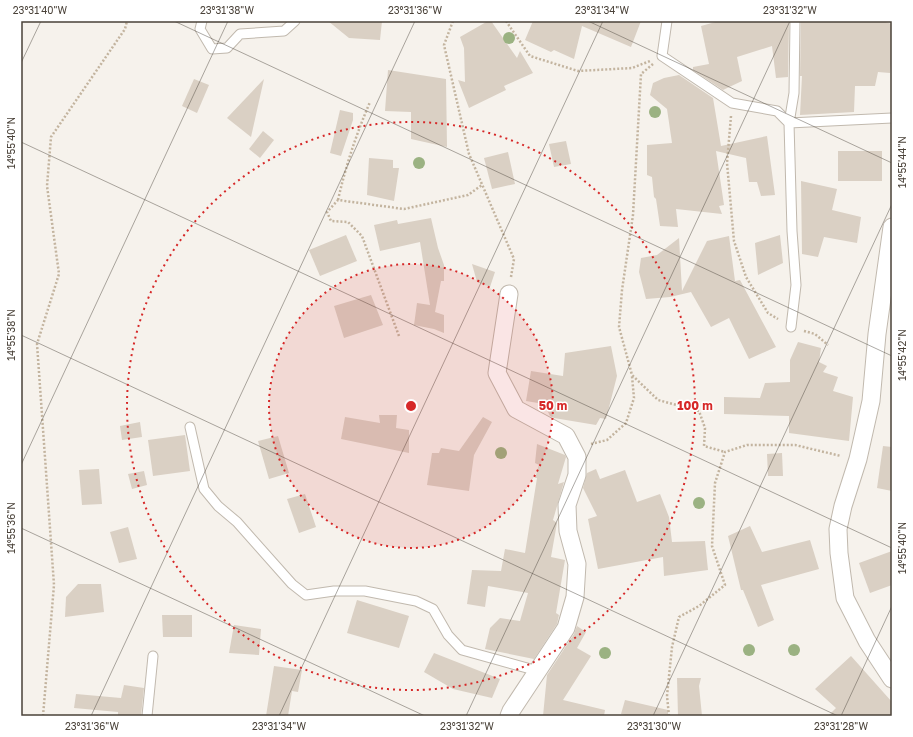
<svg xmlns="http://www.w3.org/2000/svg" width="913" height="737" font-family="'Golos Text',sans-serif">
  <rect width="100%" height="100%" fill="#f6f2ec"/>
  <g fill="#dad0c4">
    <path d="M 328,21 L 382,21 L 380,40 L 349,38 Z"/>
    <path d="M 488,21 L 491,21 L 517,58 L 520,51 L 533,73 L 504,86 L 506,90 L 469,108 L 458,80 L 465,82 L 464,48 L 460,37 Z"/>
    <path d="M 533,21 L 641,21 L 631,47 L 582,26 L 574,59 L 554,50 L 551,52 L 525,40 Z"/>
    <path d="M 719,21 L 789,21 L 788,77 L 776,78 L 772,46 L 737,57 L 742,81 L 723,90 L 693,70 L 693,67 L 709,64 L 701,26 Z"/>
    <path d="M 801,21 L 882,21 L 892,24 L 892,55 L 890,73 L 878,72 L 875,86 L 855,86 L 854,112 L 800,115 L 802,76 L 800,76 Z"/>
    <path d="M 388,70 L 446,79 L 447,147 L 411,139 L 411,112 L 385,111 Z"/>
    <path d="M 679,75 L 713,98 L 721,146 L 767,136 L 775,195 L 761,196 L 757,182 L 749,182 L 746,158 L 716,151 L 724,205 L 719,206 L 722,214 L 676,209 L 678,227 L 660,226 L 656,199 L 654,197 L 652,177 L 647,175 L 647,145 L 672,143 L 667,109 L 650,95 L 653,83 L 664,78 Z"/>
    <path d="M 194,79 L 209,85 L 197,113 L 182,106 Z"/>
    <path d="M 264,79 L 251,137 L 227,118 Z"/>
    <path d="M 340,110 L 353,113 L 353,120 L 341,156 L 330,153 Z"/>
    <path d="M 263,131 L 274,140 L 260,158 L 249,149 Z"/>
    <path d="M 566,141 L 571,164 L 554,167 L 549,144 Z"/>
    <rect x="838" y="151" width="44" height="30"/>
    <path d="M 508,152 L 515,184 L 492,189 L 484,158 Z"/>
    <path d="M 369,158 L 393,160 L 393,168 L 399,168 L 394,201 L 367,195 Z"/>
    <path d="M 801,181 L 837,189 L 832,210 L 861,217 L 857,243 L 824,237 L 818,257 L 802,254 Z"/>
    <path d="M 431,218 L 438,248 L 444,265 L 444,281 L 441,281 L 435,312 L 444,315 L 444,333 L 434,329 L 414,325 L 417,303 L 430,305 L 420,242 L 380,251 L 374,225 L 397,220 L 398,224 Z"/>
    <path d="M 346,235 L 357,261 L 320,276 L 309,250 Z"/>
    <path d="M 780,235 L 783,263 L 758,275 L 755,243 Z"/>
    <path d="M 729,236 L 735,281 L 740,280 L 776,347 L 749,359 L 729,318 L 711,327 L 691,292 L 670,297 L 646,299 L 639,272 L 641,258 L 657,255 L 679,238 L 682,291 L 707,241 Z"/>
    <path d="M 472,264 L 495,272 L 490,287 L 477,282 Z"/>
    <path d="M 371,295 L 383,325 L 344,338 L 334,306 Z"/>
    <path d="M 798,342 L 821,348 L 819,362 L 827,366 L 823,372 L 838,377 L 833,391 L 853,397 L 849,441 L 789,433 L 789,416 L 724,414 L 724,397 L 760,398 L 765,383 L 790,382 L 790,360 Z"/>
    <path d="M 611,346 L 617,376 L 606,419 L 600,418 L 596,425 L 554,418 L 550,416 L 544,404 L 526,401 L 531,371 L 563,376 L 565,353 Z"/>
    <path d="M 379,415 L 397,415 L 396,428 L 409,430 L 409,453 L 341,439 L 345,417 L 380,423 Z"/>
    <path d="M 483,417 L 492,422 L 474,455 L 469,491 L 427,485 L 432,453 L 439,453 L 441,448 L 459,451 Z"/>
    <path d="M 140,422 L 142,437 L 122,440 L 120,426 Z"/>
    <path d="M 185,435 L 190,471 L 153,476 L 148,440 Z"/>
    <path d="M 278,436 L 289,473 L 269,479 L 258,441 Z"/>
    <path d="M 537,444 L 565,455 L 566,457 L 558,484 L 564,482 L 553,520 L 557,523 L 551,557 L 565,560 L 556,613 L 559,615 L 557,624 L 534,659 L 485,649 L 490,628 L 500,618 L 520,621 L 528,593 L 488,586 L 485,607 L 467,604 L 472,570 L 501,571 L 505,549 L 525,553 L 537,478 L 535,478 L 539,465 L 535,463 Z"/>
    <path d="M 883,446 L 892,447 L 892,491 L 877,488 Z"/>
    <path d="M 782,453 L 783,476 L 768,476 L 767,454 Z"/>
    <path d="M 99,469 L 102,504 L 82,505 L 79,470 Z"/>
    <path d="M 596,469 L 600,479 L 625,470 L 637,502 L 660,494 L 669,517 L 672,542 L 705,541 L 708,570 L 664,576 L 663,557 L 598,569 L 588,519 L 597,516 L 583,488 L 587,473 Z"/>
    <path d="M 144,471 L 147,485 L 132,489 L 128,474 Z"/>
    <path d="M 305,494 L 316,527 L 299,533 L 287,499 Z"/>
    <path d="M 750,526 L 762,552 L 810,540 L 819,569 L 761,585 L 774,620 L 758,627 L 743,590 L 741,590 L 728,536 Z"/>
    <path d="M 128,527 L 137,559 L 119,563 L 110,532 Z"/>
    <path d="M 892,551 L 892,585 L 870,593 L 859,563 Z"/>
    <path d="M 78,584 L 101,584 L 104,612 L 65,617 L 66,597 Z"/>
    <path d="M 357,600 L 409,616 L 399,648 L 347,633 Z"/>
    <path d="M 162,615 L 192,615 L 192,637 L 163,637 Z"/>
    <path d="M 234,625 L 261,629 L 259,655 L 229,653 Z"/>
    <path d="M 577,626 L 586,632 L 577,648 L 591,656 L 563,700 L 605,710 L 604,716 L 543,716 L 547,675 L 574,634 Z"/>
    <path d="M 434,653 L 500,679 L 492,698 L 453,689 L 424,672 Z"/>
    <path d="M 851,656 L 892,702 L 892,716 L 828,716 L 836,708 L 815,689 Z"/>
    <path d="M 274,666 L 302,670 L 298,692 L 292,691 L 288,716 L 266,716 Z"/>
    <path d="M 677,678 L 701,678 L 699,686 L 702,716 L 678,716 Z"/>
    <path d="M 124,685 L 144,688 L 141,716 L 118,716 L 118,712 L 74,708 L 76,694 L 121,698 Z"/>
    <path d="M 625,700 L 668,710 L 668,716 L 629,716 L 621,714 Z"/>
  </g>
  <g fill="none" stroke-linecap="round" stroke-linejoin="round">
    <defs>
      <g id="service">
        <path d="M 202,21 L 200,29 L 212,49 L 227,48 L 240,34 L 284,31 L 295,21"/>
        <path d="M 667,21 L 662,56 L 732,103 L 777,111 L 789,123 L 792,231 L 796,285 L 791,327"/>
        <path d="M 795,21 L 794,93 L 789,123 L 892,118"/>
        <path d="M 190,427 L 204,489 L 218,506 L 237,522 L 292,584 L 306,595 L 334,591 L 365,591 L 416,601 L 433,609 L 448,635 L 462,650 L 538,671"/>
        <path d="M 147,716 L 153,656"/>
      </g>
      <g id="minor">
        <path d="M 892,227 L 877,334 L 871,401 L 858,459 L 843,506 L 838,529 L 839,553 L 845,598 L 867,641 L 892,679"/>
        <path d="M 509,716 L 511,711 L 566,628 L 575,597 L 577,564 L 568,531 L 567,505 L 577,475 L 577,457 L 566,436 L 516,409 L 497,373 L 509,294"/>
      </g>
    </defs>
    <use href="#service" stroke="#c1b9ae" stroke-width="11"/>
    <use href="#minor" stroke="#c1b9ae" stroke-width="19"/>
    <g stroke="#c3b49f" stroke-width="2.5" stroke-dasharray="2 2" stroke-linecap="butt">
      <path d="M 453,21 L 444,45 L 469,154 L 514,259 L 511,277"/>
      <path d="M 506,21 L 530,56 L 578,71 L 632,68 L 650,61"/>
      <path d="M 653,64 L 641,74 L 633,215 L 622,290 L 619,327 L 632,375 L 658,400 L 699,411 L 705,428 L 704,446 L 725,452"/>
      <path d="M 731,116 L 727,163 L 734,241 L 746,277 L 768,313 L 778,319"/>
      <path d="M 338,200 C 346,165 356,135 370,102"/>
      <path d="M 804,331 L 815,334 L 828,345"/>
      <path d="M 399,336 L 362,236 L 348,222 L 331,221 L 327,212 L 338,200 L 404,209 L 468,195 L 482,185"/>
      <path d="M 591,444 L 607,440 L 626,423 L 634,398 L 632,376"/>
      <path d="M 43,716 L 54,585 L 37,344 L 59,274 L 47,186 L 51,137 L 125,29 L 127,21"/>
      <path d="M 669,716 L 667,696 L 672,647 L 679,617 L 699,606 L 725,585 L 712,546 L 715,483 L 725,452 L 747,445 L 795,445 L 841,456"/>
    </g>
    <use href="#service" stroke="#fff" stroke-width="9"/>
    <use href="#minor" stroke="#fff" stroke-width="17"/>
  </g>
  <g fill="#9bb282">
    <circle cx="509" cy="38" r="6"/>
    <circle cx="655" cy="112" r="6"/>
    <circle cx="419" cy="163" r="6"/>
    <circle cx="501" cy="453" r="6"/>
    <circle cx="699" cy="503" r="6"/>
    <circle cx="749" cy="650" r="6"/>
    <circle cx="794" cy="650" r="6"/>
    <circle cx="605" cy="653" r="6"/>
  </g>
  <path fill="none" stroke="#4a4239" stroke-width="1" stroke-opacity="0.45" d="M 174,21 L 892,356M 588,21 L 892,163M 21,63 L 41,21M 21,142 L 892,548M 21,335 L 838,716M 21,465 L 228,21M 21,528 L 425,716M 91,716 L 415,21M 279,716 L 603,21M 466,716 L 790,21M 653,716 L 892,204M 841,716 L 892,606"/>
  <circle cx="411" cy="406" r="142" fill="#d62828" fill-opacity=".12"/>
  <g fill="none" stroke="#d62828" stroke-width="2" stroke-dasharray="2 4">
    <circle cx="411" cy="406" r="142"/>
    <circle cx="411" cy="406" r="284"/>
  </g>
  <circle cx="411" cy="406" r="6" fill="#d62828" stroke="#fff" stroke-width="2"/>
  <g font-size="12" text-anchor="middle" font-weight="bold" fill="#d62828" stroke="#fff" stroke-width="3" stroke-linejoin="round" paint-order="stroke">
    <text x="553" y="410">50 m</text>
    <text x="695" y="410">100 m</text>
  </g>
  <rect width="913" height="737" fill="none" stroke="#ffffff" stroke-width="44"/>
  <rect x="22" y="22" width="869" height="693" fill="none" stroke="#4a4239" stroke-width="1.5"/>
  <g font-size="10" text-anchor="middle" fill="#4a4239">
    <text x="40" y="14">23°31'40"W</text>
    <text x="227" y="14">23°31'38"W</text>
    <text x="415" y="14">23°31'36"W</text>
    <text x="602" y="14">23°31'34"W</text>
    <text x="790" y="14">23°31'32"W</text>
    <text transform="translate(11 143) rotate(-90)" y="4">14°55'40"N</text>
    <text transform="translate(902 162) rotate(-90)" y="4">14°55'44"N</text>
    <text transform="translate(11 335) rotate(-90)" y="4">14°55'38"N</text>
    <text transform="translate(902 355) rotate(-90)" y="4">14°55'42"N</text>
    <text transform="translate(11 528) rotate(-90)" y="4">14°55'36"N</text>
    <text transform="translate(902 548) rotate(-90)" y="4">14°55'40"N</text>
    <text x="92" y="730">23°31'36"W</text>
    <text x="279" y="730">23°31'34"W</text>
    <text x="467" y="730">23°31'32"W</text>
    <text x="654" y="730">23°31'30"W</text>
    <text x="841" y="730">23°31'28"W</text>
  </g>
</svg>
